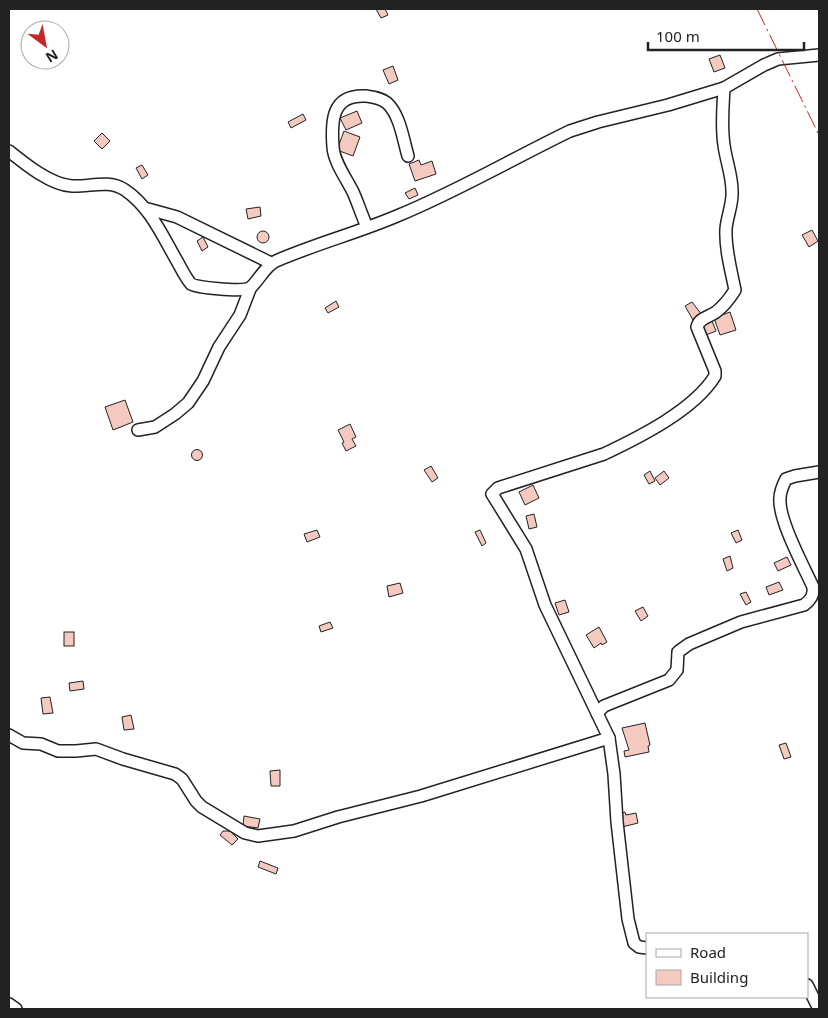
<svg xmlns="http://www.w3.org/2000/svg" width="828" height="1018" font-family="'Noto Sans',sans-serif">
  <rect width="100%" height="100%" fill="#fff"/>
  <g fill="#f3c9c0" stroke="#222">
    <path d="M 376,9 L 385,9 L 388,15 L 381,18 Z"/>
    <path d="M 720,55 L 725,68 L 714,72 L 709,59 Z"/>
    <path d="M 393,66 L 398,80 L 389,84 L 383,70 Z"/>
    <path d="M 357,111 L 362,123 L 346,130 L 340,118 Z"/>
    <path d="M 303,114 L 306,120 L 291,128 L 288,122 Z"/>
    <path d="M 344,131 L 360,137 L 353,156 L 337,150 Z"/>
    <path d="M 102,133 L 110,141 L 102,149 L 94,141 Z"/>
    <path d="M 419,160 L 421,165 L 432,161 L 436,174 L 415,181 L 409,164 Z"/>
    <path d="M 142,165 L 148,175 L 142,179 L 136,168 Z"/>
    <path d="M 415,188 L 418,195 L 409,199 L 405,193 Z"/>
    <path d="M 260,207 L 261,216 L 248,219 L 246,209 Z"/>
    <path d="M 812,230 L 818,241 L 809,247 L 802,235 Z"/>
    <circle cx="263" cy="237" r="6"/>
    <path d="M 203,237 L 208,247 L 202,251 L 197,241 Z"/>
    <path d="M 336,301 L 339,307 L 328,313 L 325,308 Z"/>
    <path d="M 692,302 L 702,315 L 693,320 L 685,306 Z"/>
    <path d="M 730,312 L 736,330 L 720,335 L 714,318 Z"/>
    <path d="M 710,316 L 716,331 L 701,337 L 695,323 Z"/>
    <path d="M 125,400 L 133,422 L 113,430 L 105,407 Z"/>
    <path d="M 350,424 L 356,437 L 352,439 L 356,446 L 346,451 L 342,443 L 344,442 L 338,430 Z"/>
    <circle cx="197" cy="455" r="5.5"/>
    <path d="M 431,466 L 438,478 L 432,482 L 424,470 Z"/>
    <path d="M 650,471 L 655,481 L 649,484 L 644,475 Z"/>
    <path d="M 664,471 L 669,478 L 660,485 L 655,478 Z"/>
    <path d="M 533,485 L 539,498 L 525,505 L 519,492 Z"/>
    <path d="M 534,514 L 537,527 L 529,529 L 526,516 Z"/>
    <path d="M 317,530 L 320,537 L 307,542 L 304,534 Z"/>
    <path d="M 480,530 L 486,543 L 482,546 L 475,532 Z"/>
    <path d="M 738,530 L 742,540 L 736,543 L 731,533 Z"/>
    <path d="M 730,556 L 733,568 L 727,571 L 723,559 Z"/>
    <path d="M 787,557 L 791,565 L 778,571 L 774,563 Z"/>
    <path d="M 779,582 L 783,590 L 769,595 L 766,587 Z"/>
    <path d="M 400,583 L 403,593 L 389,597 L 387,586 Z"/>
    <path d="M 746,592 L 751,602 L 746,605 L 740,594 Z"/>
    <path d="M 565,600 L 569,612 L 559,615 L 555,603 Z"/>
    <path d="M 643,607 L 648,616 L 641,621 L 635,611 Z"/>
    <path d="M 330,622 L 333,628 L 321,632 L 319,626 Z"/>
    <path d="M 599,627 L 607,642 L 602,645 L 601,643 L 594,648 L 586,635 Z"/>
    <rect x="64" y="632" width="10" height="14"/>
    <path d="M 83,681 L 84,689 L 70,691 L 69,683 Z"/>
    <path d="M 50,697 L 53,713 L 43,714 L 41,698 Z"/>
    <path d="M 131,715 L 134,729 L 124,730 L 122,717 Z"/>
    <path d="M 645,723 L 650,745 L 648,746 L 649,752 L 625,757 L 624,751 L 629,750 L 622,728 Z"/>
    <path d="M 786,743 L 791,757 L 784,759 L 779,745 Z"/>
    <path d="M 280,770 L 280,786 L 271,786 L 270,771 Z"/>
    <path d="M 622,811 L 622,813 L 625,812 L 626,815 L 636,813 L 638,823 L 618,828 Z"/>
    <path d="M 244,816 L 260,819 L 258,828 L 243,826 Z"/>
    <path d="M 223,831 L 230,831 L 238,839 L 232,845 L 220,835 Z"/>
    <path d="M 260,861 L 278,868 L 276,874 L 258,867 Z"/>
  </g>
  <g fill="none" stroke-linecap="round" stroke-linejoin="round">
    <defs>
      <g id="minor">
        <path d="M 9,151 C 25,164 51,185 72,186 C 90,187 109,179 125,190 C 150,207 162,235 177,261 C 181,268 185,277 191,284 C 199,288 237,291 247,289 C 255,288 264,266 276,261 C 315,244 357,233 397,216 C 456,192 512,159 570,131 L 598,122 L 668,105 L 724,88 L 764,65 L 778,59 L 819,55"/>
        <path d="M 148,209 L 177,217 L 271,263"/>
        <path d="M 367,227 C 362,216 358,203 353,192 C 346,178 334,162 333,147 C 331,120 332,94 366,96 C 373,97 381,98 387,103 C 400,115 403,139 408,156"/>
        <path d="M 138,430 L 155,427 L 175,414 L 188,403 L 203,381 L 219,347 L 240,315 L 250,289"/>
        <path d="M 597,713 L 604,706 L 669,680 L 677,670 L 678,652 L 689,644 L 741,622 L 804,605 C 811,600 814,595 813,587 C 803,565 778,519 780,498 C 780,491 783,485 786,479 L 795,476 L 819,472"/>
        <path d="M 9,735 L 23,743 L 41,744 L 58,751 L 76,751 L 96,749 L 123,759 L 175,774 L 182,779 L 196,801 L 202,807 L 245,833 L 258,836 L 294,831 L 338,817 L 421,796 L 609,738"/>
        <path d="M 647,948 L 639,947 L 634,943 L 628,919 L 617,822 L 614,774 L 609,738 L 545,605 L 526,549 L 492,494 L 498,488 L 604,454 C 640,437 694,410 715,376 L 715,371 L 697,327 C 699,318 709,317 716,312 C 724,306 730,298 735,290 C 731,270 725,249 726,229 C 727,216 733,204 732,191 C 732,175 726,161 724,145 C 721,126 723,107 724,88"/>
        <path d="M 807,985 L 819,1009"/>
        <path d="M 9,1004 L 16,1009"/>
      </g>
    </defs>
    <use href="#minor" stroke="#222" stroke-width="14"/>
    <use href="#minor" stroke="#fff" stroke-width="11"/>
    <path stroke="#c62828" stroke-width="1" stroke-dasharray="18 4 2.5 4" stroke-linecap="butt" d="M 757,9 L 819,135"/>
  </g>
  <rect width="828" height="1018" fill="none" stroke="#222222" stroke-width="20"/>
  <rect x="646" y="933" width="162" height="65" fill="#ffffff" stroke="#a7a7a7"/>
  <rect x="656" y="949" width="25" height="8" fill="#ffffff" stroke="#a7a7a7"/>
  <text x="690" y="958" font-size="15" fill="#222222">Road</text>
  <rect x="656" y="970" width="25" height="15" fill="#f3c9c0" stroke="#a7a7a7"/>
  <text x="690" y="983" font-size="15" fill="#222222">Building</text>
  <g transform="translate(45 45) rotate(148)"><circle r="24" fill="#ffffff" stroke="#a7a7a7"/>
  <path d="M0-4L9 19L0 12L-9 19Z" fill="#c62828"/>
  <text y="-8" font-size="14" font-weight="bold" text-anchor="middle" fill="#222222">N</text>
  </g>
  <path d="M648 42v8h156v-8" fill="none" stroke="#222222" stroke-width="2.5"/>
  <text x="656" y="42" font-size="15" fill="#222222" stroke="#ffffff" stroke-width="4" paint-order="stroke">100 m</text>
</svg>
